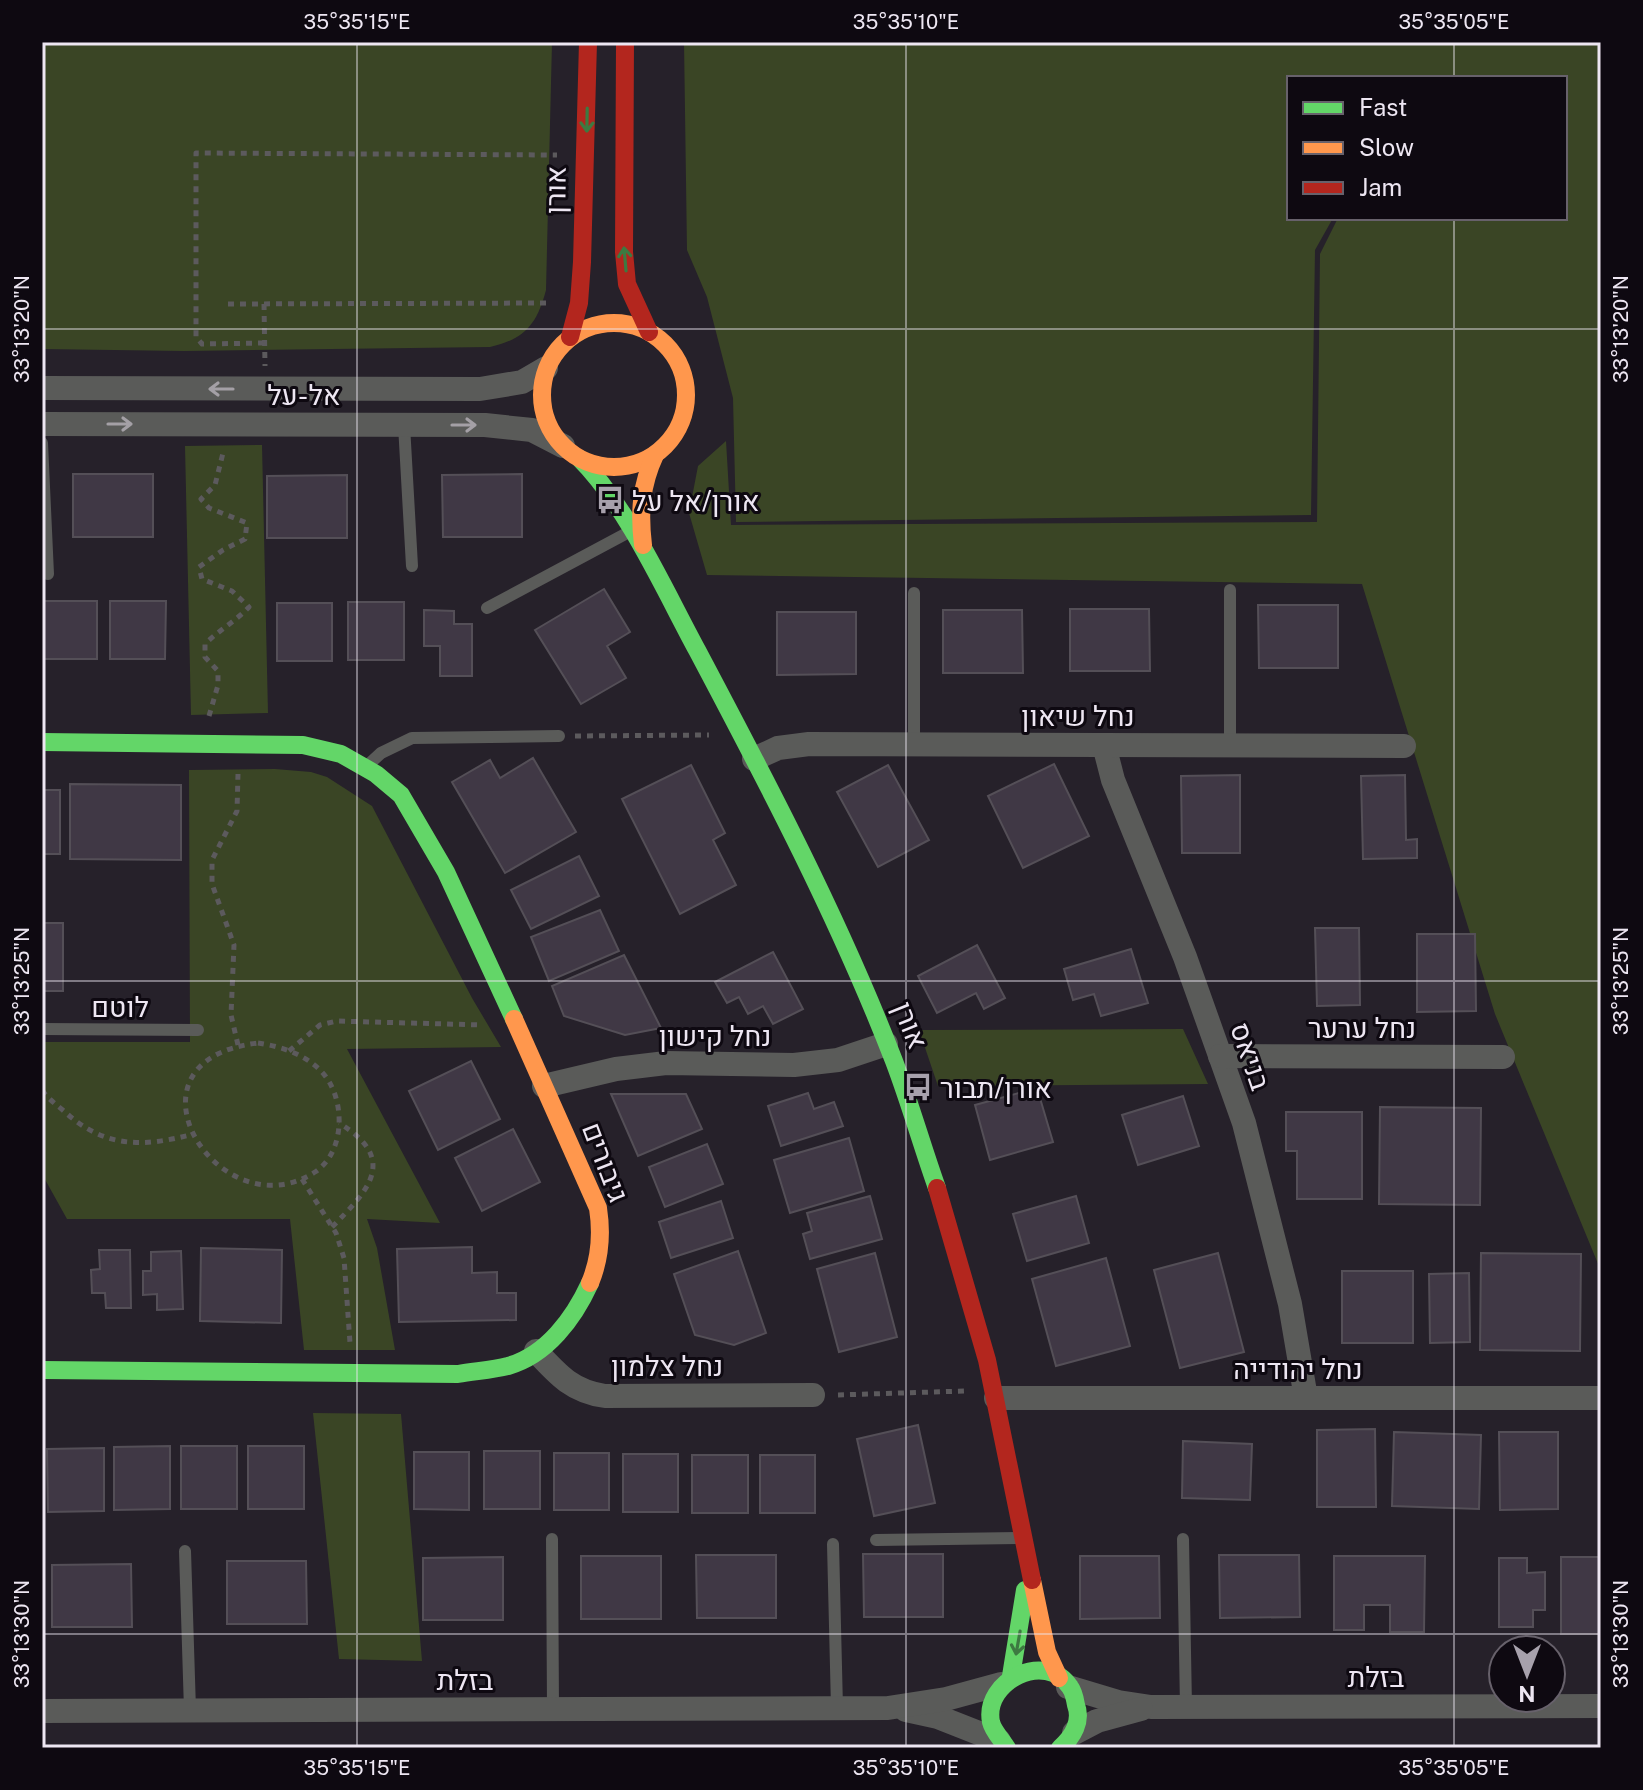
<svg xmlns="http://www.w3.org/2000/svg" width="1643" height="1790" font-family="'Public Sans',Heebo,sans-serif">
  <rect width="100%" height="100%" fill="#26212a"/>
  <g fill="#3a4525">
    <path d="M 42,42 L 552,42 L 546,290 C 537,324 525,339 490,347 L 184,351 L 42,349 Z"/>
    <path d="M 684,42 L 1601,42 L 1601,1271 L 1495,1014 L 1362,584 L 707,575 L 689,513 L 698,466 L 726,441 L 731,525 L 1317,522 L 1320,254 L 1338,218 L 1565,218 L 1565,78 L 1289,78 L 1289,218 L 1333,218 L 1315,250 L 1311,515 L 736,522 L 733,398 L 707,297 L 687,250 Z"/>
    <path d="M 262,445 L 268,713 L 191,715 L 185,446 Z"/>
    <path d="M 275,769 L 311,772 L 327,777 L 372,806 L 472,998 L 501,1047 L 347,1049 L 440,1223 L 367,1219 L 377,1248 L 395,1350 L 304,1350 L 290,1219 L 67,1219 L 42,1174 L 42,1042 L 190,1042 L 189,770 Z"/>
    <path d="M 1183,1029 L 1208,1084 L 938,1086 L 919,1030 Z"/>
    <path d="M 313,1413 L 401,1414 L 422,1661 L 339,1659 Z"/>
    <path d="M 42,1745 L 651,1748 L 42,1748 Z"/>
  </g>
  <g fill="#403845" stroke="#544f57" stroke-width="2">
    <rect x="73" y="474" width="80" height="63"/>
    <path d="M 522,474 L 522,537 L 443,537 L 442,475 Z"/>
    <path d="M 347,475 L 347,538 L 267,538 L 267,476 Z"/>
    <path d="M 604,589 L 630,632 L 607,646 L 626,678 L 581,704 L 535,630 Z"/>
    <rect x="42" y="601" width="55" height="58"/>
    <path d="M 110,601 L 166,601 L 165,659 L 110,659 Z"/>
    <rect x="348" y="602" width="56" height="58"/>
    <rect x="277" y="603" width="55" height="58"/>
    <path d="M 1258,605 L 1338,605 L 1338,668 L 1259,668 Z"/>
    <path d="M 1070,609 L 1149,609 L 1150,671 L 1070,671 Z"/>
    <path d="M 424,610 L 454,611 L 454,624 L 472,624 L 472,676 L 440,676 L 440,646 L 424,646 Z"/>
    <path d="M 943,610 L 1022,610 L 1023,673 L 943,673 Z"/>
    <path d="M 777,612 L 856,612 L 856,674 L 777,675 Z"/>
    <path d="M 533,758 L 576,832 L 505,873 L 452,782 L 490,760 L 500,778 Z"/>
    <path d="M 1054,764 L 1089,836 L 1023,868 L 988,796 Z"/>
    <path d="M 691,765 L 725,833 L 713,840 L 736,885 L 680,914 L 622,799 Z"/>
    <path d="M 888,765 L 929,840 L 878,867 L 837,792 Z"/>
    <path d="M 1240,775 L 1240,853 L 1182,853 L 1181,776 Z"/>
    <path d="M 1405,775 L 1406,840 L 1417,839 L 1417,858 L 1363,859 L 1361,776 Z"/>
    <path d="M 70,784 L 181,785 L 181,860 L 70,859 Z"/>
    <rect x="42" y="790" width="18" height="64"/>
    <path d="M 579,856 L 599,896 L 531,929 L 511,890 Z"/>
    <path d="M 600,910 L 619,951 L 549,981 L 531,937 Z"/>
    <rect x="42" y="923" width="21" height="68"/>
    <path d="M 1315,928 L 1359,928 L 1360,1005 L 1317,1006 Z"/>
    <path d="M 1417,934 L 1475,934 L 1476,1011 L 1417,1012 Z"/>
    <path d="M 977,945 L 1005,998 L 984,1009 L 976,993 L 937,1013 L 918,976 Z"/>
    <path d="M 1131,949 L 1148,1003 L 1101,1016 L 1094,994 L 1073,1000 L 1064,969 Z"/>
    <path d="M 773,952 L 803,1009 L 773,1024 L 763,1006 L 748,1014 L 739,997 L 727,1003 L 715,982 Z"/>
    <path d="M 624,955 L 661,1028 L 625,1035 L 564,1016 L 552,986 Z"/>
    <path d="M 471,1061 L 500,1119 L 438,1150 L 409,1091 Z"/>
    <path d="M 1037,1088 L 1053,1142 L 990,1160 L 975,1105 Z"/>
    <path d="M 808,1093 L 814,1109 L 834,1102 L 843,1126 L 781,1146 L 768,1106 Z"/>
    <path d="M 611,1094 L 686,1094 L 702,1129 L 638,1156 Z"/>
    <path d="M 1183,1096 L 1199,1146 L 1138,1165 L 1122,1115 Z"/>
    <path d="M 1380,1107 L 1481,1108 L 1480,1205 L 1379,1204 Z"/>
    <path d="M 1286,1112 L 1362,1112 L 1362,1199 L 1297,1199 L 1297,1151 L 1286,1151 Z"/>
    <path d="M 513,1129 L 540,1182 L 482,1211 L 455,1158 Z"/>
    <path d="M 849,1138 L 864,1191 L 790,1213 L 774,1160 Z"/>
    <path d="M 707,1144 L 723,1184 L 665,1207 L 649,1167 Z"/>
    <path d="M 870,1196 L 882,1239 L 810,1259 L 803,1234 L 812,1231 L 807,1213 Z"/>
    <path d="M 1076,1196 L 1089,1243 L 1027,1261 L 1013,1214 Z"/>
    <path d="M 721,1201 L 733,1238 L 671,1258 L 659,1222 Z"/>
    <path d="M 472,1247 L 472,1273 L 497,1272 L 497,1293 L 516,1293 L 516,1320 L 399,1322 L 397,1249 Z"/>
    <path d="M 201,1248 L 282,1250 L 281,1323 L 200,1321 Z"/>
    <path d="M 99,1250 L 130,1250 L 131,1308 L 106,1308 L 105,1293 L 92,1293 L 91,1270 L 100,1269 Z"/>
    <path d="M 181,1251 L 183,1309 L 157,1310 L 157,1294 L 143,1295 L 143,1271 L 151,1271 L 151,1252 Z"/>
    <path d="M 738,1251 L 766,1333 L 734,1345 L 695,1335 L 674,1274 Z"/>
    <path d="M 875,1253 L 897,1337 L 839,1352 L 817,1269 Z"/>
    <path d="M 1218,1253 L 1244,1352 L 1180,1368 L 1154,1270 Z"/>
    <path d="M 1481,1253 L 1581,1254 L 1580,1351 L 1480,1350 Z"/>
    <path d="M 1106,1258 L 1130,1346 L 1056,1366 L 1032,1279 Z"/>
    <rect x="1342" y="1271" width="71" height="72"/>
    <path d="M 1469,1273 L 1470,1342 L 1430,1343 L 1429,1274 Z"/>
    <path d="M 918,1425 L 935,1503 L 874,1516 L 857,1439 Z"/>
    <path d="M 1375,1429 L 1376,1507 L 1317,1507 L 1317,1430 Z"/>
    <path d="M 1394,1432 L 1481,1435 L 1479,1509 L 1392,1506 Z"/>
    <path d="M 1499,1432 L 1558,1432 L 1558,1509 L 1500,1510 Z"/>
    <path d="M 1183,1441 L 1252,1444 L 1250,1500 L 1182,1498 Z"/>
    <path d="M 170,1446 L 170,1509 L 114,1510 L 114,1447 Z"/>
    <rect x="181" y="1446" width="56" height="63"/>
    <rect x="248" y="1446" width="56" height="63"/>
    <path d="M 104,1448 L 104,1511 L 48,1512 L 47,1449 Z"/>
    <rect x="484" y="1451" width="56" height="58"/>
    <path d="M 414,1452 L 469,1452 L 469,1510 L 414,1509 Z"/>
    <rect x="554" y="1453" width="55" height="57"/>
    <rect x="623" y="1454" width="55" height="58"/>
    <rect x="692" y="1455" width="56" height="58"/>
    <rect x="760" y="1455" width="55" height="58"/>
    <path d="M 863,1554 L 943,1554 L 943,1617 L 864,1617 Z"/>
    <path d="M 696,1555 L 776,1555 L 776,1618 L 697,1618 Z"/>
    <path d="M 1219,1555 L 1299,1555 L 1300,1617 L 1220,1618 Z"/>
    <rect x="581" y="1556" width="80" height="63"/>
    <path d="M 1080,1556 L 1159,1556 L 1160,1618 L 1080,1619 Z"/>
    <path d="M 1334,1556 L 1425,1556 L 1424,1632 L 1390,1632 L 1390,1605 L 1364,1605 L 1364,1630 L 1334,1630 Z"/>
    <path d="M 503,1557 L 503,1620 L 423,1620 L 423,1558 Z"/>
    <rect x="1561" y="1557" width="40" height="77"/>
    <path d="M 1499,1558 L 1527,1558 L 1527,1573 L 1545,1572 L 1545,1610 L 1533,1610 L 1533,1627 L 1499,1627 Z"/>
    <path d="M 227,1561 L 306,1561 L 307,1624 L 227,1624 Z"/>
    <path d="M 131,1564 L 132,1627 L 52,1627 L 52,1565 Z"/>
  </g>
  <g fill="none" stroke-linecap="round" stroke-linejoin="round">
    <g stroke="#5c5a5d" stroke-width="5" stroke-dasharray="6 6" stroke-linecap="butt">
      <path d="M 228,304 L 547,303"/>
      <path d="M 264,304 L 265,366"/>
      <path d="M 264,343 L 202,344 L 196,337 L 196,153 L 557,155"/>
      <path d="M 209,716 L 218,685 L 218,671 L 205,657 L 205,644 C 219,630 236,621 249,607 L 232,591 L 202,579 L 199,567 L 223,550 L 245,539 L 247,523 L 209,508 L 201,499 L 215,485 L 224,449"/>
      <path d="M 575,736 L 709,735"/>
      <path d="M 258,1043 C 279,1046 302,1053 319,1069 C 346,1094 347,1151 315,1172 C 219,1234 110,1060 258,1043 Z"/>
      <path d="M 238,1045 L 231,1015 L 234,945 L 212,884 L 212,860 L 237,811 L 238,774"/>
      <path d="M 289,1051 L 320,1025 L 337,1021 L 482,1025"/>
      <path d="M 42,1090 C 48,1099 57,1105 65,1112 C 106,1149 144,1147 194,1134"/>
      <path d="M 302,1179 L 336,1233 L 344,1258 L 350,1343"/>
      <path d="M 332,1227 C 370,1189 398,1159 339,1123"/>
      <path d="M 838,1395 L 964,1391"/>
    </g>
    <g stroke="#5a5b59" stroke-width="12">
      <path d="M 404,425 L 412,566"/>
      <path d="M 42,443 L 48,574"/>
      <path d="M 1230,590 L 1230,745"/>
      <path d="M 914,593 L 914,744"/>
      <path d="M 487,608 L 629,532"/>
      <path d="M 367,766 L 381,753 L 412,738 L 559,736"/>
      <path d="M 42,1029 L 198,1030"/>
      <path d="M 552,1539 L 553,1709"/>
      <path d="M 1183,1539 L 1186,1707"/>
      <path d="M 876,1540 L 1021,1538"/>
      <path d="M 833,1544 L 837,1708"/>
      <path d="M 185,1551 L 190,1710"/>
    </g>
    <g stroke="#5a5b59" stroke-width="24">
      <path d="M 42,388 L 480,389 L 522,382 L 546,368"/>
      <path d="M 42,424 L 485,425 L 532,430 L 563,446"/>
      <path d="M 1104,745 L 1113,780 L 1185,957 L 1244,1123 L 1290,1304 L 1306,1398"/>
      <path d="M 754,759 L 778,748 L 809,744 L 1404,746"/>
      <path d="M 1220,1056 L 1503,1057"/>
      <path d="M 544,1086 L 616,1069 L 666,1063 L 794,1065 L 838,1060 L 886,1044"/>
      <path d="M 536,1351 C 558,1375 572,1391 605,1396 L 813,1395"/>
      <path d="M 996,1398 L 1601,1398"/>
      <path d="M 1068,1687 L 1118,1702 L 1151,1707 L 1601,1706"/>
      <path d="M 906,1710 L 938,1717 L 999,1741"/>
      <path d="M 42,1711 L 888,1708 L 946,1699 L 1001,1684"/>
      <path d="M 1074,1733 L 1097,1721 L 1141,1709"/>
    </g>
    <g stroke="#63d668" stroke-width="18">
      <path d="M 580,459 C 627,506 665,591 697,650 C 768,784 839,919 894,1061 C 910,1103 922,1146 937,1188"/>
      <path d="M 42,742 L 303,745 L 341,754 L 376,774 L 401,795 L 446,872 L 514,1019"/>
      <path d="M 42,1370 L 458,1374 C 475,1371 492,1370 508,1366 C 547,1355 574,1318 590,1283"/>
      <path d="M 1011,1676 L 1025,1590"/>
      <path d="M 1007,1748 C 1002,1740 993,1731 991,1722 C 983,1681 1046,1650 1070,1687 C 1073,1691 1075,1699 1076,1705 C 1082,1721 1073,1737 1060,1748"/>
    </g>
    <g stroke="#ff974d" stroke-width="18">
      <circle cx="614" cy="395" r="72"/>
      <path d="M 643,545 C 639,512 641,485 655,455"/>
      <path d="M 514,1019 L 598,1208 C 602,1234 600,1259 590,1283"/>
      <path d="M 1032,1580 L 1047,1652 L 1059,1678"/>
    </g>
    <g stroke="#b3261e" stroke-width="18">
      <path d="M 625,42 L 624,252 L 627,284 L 649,332"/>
      <path d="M 570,337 L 579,303 L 582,262 L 588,42"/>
      <path d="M 937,1188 L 987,1360 L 1032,1580"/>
    </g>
  </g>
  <defs><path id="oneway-shaft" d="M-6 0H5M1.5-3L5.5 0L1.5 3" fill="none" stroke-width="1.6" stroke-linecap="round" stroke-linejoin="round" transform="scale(2)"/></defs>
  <g stroke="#3d7a41">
    <use href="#oneway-shaft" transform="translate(587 120) rotate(91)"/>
    <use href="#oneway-shaft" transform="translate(625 259) rotate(-95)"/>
    <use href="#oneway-shaft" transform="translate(1018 1643) rotate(100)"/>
  </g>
  <g stroke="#a4a0a6">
    <use href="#oneway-shaft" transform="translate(221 389) rotate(-180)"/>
    <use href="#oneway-shaft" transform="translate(120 424)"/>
    <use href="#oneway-shaft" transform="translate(464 425)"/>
  </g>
  <path fill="none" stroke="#ede6f2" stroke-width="2" stroke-opacity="0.45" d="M 357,42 L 357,1748M 906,42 L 906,1748M 1454,42 L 1454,78M 1454,218 L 1454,1748M 42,329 L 1601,329M 42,981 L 1601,981M 42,1634 L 1601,1634"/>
  <defs>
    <symbol id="bus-bare" viewBox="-9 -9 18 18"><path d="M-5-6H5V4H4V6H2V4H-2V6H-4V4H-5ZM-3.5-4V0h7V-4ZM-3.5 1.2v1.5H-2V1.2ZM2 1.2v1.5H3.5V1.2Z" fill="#a7a1ac" stroke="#0e0911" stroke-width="2.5" paint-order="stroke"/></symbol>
  </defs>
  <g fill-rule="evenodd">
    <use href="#bus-bare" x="590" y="480" width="40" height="40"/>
    <use href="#bus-bare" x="898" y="1067" width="40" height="40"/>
  </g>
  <g text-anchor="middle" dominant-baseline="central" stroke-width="6" stroke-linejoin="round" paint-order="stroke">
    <g font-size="28" fill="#ede6f2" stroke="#0e0911">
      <text transform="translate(555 190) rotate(-89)">אורן</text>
      <text x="304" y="394">אל-על</text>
      <text x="1078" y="715">נחל שיאון</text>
      <text x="120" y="1006">לוטם</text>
      <text transform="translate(911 1025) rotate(68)">אורן</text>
      <text x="1362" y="1027">נחל ערער</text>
      <text x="715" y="1035">נחל קישון</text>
      <text transform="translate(1251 1056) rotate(71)">בניאס</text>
      <text transform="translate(606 1162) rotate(69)">גיבורים</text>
      <text x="667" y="1365">נחל צלמון</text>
      <text x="1298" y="1368">נחל יהודייה</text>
      <text x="1376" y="1676">בזלת</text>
      <text x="465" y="1679">בזלת</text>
    </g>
    <g font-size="28" fill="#ede6f2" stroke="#0e0911" text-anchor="start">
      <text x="632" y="500">אורן/אל על</text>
      <text x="940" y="1087">אורן/תבור</text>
    </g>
  </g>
  <rect width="1643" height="1790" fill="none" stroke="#0e0911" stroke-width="88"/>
  <rect x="1287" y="76" width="280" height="144" fill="#0e0911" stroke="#67616b" stroke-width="2"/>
  <rect x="1303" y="102" width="40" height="12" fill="#63d668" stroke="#67616b" stroke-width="2"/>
  <text x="1359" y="116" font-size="24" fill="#ede6f2">Fast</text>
  <rect x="1303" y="142" width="40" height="12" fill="#ff974d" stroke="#67616b" stroke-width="2"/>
  <text x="1359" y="156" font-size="24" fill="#ede6f2">Slow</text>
  <rect x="1303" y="182" width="40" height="12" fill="#b3261e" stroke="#67616b" stroke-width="2"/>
  <text x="1359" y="196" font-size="24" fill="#ede6f2">Jam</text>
  <g transform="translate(1527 1674) rotate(180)"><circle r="38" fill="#0e0911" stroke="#67616b" stroke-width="2"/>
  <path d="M0-6L14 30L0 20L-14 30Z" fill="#a7a1ac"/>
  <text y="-12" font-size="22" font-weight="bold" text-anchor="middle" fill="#ede6f2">N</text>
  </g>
  <rect x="44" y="44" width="1555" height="1702" fill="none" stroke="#ede6f2" stroke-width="3"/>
  <g font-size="20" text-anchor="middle" fill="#ede6f2">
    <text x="357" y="29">35°35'15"E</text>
    <text x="906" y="29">35°35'10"E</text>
    <text x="1454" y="29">35°35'05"E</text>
    <text transform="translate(1621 329) rotate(-90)" y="7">33°13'20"N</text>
    <text transform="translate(22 329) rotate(-90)" y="7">33°13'20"N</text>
    <text transform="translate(1621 981) rotate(-90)" y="7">33°13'25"N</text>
    <text transform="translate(22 981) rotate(-90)" y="7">33°13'25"N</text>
    <text transform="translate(1621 1634) rotate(-90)" y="7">33°13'30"N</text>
    <text transform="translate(22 1634) rotate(-90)" y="7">33°13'30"N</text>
    <text x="357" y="1775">35°35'15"E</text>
    <text x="906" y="1775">35°35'10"E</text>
    <text x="1454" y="1775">35°35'05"E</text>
  </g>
</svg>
